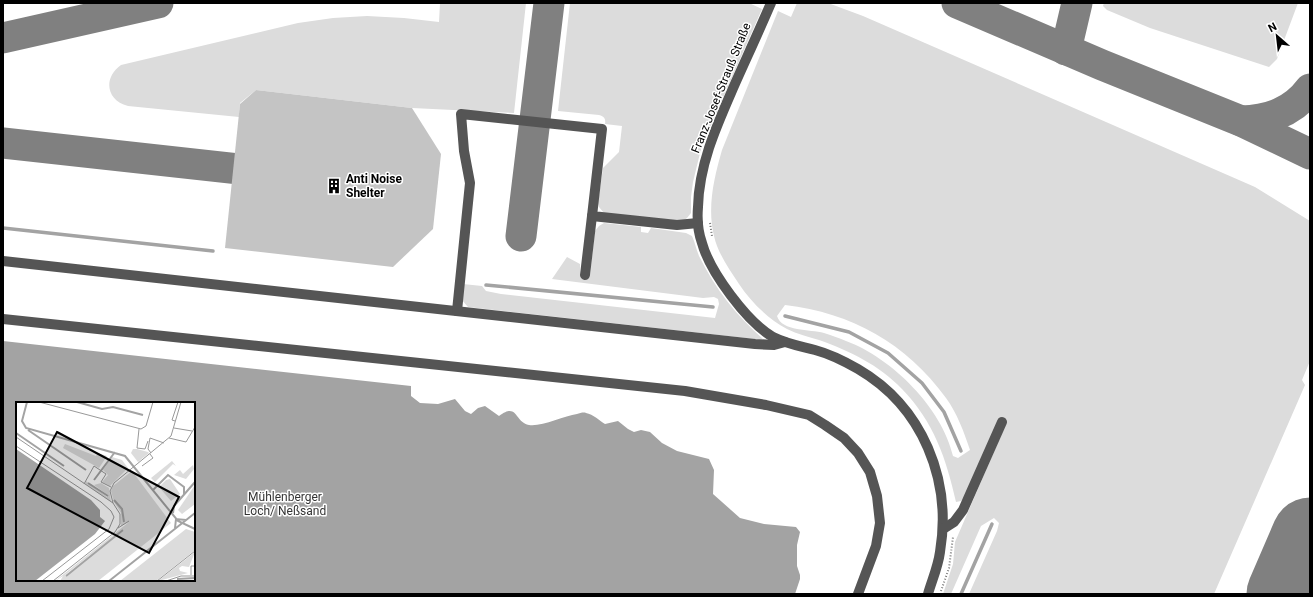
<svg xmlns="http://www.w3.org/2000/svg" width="1313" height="597" font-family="Roboto,sans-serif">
  <rect width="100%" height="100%" fill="#fff"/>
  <g fill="#dcdcdc" fill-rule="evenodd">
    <path d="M 440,3 L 526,3 L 514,113 L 412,108 L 256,90 L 240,103 L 239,117 L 128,106 C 106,100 103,78 121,65 L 298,23 L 333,18 L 367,16 L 404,18 L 439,22 Z"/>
    <path d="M 570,3 L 749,3 L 762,9 L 705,139 L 700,137 L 697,143 L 702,145 L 693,182 L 691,197 L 691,213 L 687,218 L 683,221 L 604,213 L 599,207 L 598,203 L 603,168 L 619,152 L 622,126 L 605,124 C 606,119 604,116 599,115 L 558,111 Z"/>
    <path d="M 797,3 L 828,3 L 863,16 L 1255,187 L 1310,221 L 1310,361 L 1302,380 L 1305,385 L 1214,594 L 969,594 L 997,531 L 999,523 L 994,518 L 981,526 L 951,594 L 943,594 L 953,564 L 955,542 L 1006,424 L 964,497 L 961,501 L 956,502 C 946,458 934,422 902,389 C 879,365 850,351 819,340 C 809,337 797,334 787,329 C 768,319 751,302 739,284 C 730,270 718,254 714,236 C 707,207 714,178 722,150 L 778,11 L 791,17 ZM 785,305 C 852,313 906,343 946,398 C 957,413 964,432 970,450 L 958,458 L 953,456 C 942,408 892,358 846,341 C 839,338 831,335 824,333 C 810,329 782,332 777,316 Z"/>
    <path d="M 1104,3 L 1298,3 L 1277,59 L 1269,67 L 1150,28 L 1107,10 L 1103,6 Z"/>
    <path d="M 604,223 L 641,227 L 641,232 L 648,233 L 651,228 L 686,233 L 692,236 C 695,242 696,249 699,256 C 716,290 736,315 764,340 L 468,307 L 461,299 L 463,284 L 482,286 L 486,291 L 501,294 L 715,318 L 719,304 L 718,299 L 714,297 L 703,298 L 552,279 L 567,257 L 580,264 L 580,275 L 590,276 L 595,231 L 599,226 Z"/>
  </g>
  <path fill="#a3a3a3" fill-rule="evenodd" d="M 3,341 L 411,386 L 411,396 L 420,403 L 438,404 L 455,399 L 465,411 L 471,414 L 478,408 L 485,406 L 499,416 C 518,402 514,422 529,425 C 541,427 564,416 577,414 C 580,413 584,412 586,413 C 593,414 600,421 605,424 L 618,421 L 628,429 L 634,432 L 641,430 L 650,432 L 662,443 L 677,451 L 709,459 L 714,470 L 713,494 L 740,518 L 764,524 L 796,527 L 800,532 L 797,545 L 797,566 L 800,575 L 800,579 L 795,594 L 3,594 ZM 17,403 L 194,403 L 194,580 L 17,580 Z"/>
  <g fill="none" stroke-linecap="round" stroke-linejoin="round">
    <g stroke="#a3a3a3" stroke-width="3.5">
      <path d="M 3,228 L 213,251"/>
      <path d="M 486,285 L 713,307"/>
      <path d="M 785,316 L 849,332 L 888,353 L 922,383 L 944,412 L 961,451"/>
      <path d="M 961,594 L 992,524"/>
    </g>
    <g stroke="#808080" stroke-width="31">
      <path d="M 957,3 L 1102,65 L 1241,121 L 1310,154"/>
      <path d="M 3,38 L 158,3"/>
      <path d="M 1066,50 L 1077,3"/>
      <path d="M 1241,121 C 1269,120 1293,112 1310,89"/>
      <path d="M 3,143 L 275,173"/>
      <path d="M 521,236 L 549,3"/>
    </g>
    <path stroke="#808080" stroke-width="77" d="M 1285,594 L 1310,536"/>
  </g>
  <path fill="#c4c4c4" d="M 256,90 L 412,108 L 441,154 L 433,229 L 393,267 L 225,248 L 240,104 Z"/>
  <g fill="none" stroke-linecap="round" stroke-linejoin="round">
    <g stroke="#777" stroke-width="2" stroke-dasharray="1 2" stroke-linecap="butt">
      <path d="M 710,223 L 712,236"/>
      <path d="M 941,591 L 949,568 L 953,537"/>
    </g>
    <g stroke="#555" stroke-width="10">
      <path d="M 771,3 C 759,31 746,59 734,86 C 717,125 699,164 698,207 C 697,219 698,232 702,243 C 710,272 747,322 773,337 C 787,344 800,346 815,350 C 830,354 844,361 858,369 C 923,407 952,480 940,552 C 938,567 932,580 928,594"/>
      <path d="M 3,261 L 755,344 L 774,345 L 785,342"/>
      <path d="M 585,275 L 592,216"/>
      <path d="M 457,311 L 470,183 L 464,151 L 461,114 L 602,129 L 592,216 L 677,225 L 698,223"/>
      <path d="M 3,319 L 685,391 L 766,405 L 809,415 L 825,425 L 844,438 L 858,453 L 870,472 L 877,496 L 880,523 L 876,546 L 858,594"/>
      <path d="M 943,529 L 954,522 L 963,510 L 1002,422"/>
    </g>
  </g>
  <defs>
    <symbol id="building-bare" viewBox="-9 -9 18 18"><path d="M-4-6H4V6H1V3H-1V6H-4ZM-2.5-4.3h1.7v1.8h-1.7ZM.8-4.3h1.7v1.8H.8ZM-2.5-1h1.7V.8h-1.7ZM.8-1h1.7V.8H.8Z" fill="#000" stroke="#fff" stroke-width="2.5" paint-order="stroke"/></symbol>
  </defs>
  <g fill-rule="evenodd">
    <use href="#building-bare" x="323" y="175" width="22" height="22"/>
  </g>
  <g text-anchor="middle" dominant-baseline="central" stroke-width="3" stroke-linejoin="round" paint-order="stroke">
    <g font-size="12" fill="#000" stroke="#fff">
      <text transform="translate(721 88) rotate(-68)">Franz-Josef-Strauß Straße</text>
    </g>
    <g font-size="12" font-weight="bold" fill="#000" stroke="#fff" text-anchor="start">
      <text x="346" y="179">Anti Noise<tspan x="346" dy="14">Shelter</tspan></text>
    </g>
    <g font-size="12" fill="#333" stroke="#fff">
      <text x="285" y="497">Mühlenberger<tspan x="285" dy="14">Loch/ Neßsand</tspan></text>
    </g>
  </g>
  <g transform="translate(16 402)">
    <rect width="179" height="179" fill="#fff"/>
    <path d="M 49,42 L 80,54 L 82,51 L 91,54 L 83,66 L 47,46 ZM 117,47 L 121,47 L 132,50 L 133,51 L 122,60 L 115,51 ZM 96,55 L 106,58 L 112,66 L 94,84 L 86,80 L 92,73 L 87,68 ZM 156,59 L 160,64 L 157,62 L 139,80 L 135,76 ZM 177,63 L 178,67 L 170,77 L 158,73 L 164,68 L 167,72 ZM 116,69 L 155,121 L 82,179 L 44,179 L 47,174 L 39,179 L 113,120 L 105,124 L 105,111 L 98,100 L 95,89 L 97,84 ZM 106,128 L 108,128 L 50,174 L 49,173 ZM 154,77 L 164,92 L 155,99 L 143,85 L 150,78 ZM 70,79 L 91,95 L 92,93 L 78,83 L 85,81 L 93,86 L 95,100 L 69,82 ZM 179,83 L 179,102 L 166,112 L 162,108 ZM 170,127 L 179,130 L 178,149 L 140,179 L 104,179 ZM 179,150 L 173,165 L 166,164 L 163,166 L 164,169 L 172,171 L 142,179 Z" fill="#dcdcdc" fill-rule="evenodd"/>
    <path d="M 0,47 L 75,98 L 84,108 L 84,115 L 89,119 L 79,132 L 19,179 L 0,179 Z" fill="#a3a3a3"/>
    <path fill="none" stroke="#a3a3a3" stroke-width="2" d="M 11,0 L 6,19 L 10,26 L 109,54 L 162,119 L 179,127M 61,0 L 86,7 L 97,5 L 127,13M 12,28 L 70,68M 0,31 L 48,64M 78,78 L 99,50M 72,81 L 92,94M 137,88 L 152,73 L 168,85 L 168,92M 98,98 L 106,107 L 108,120M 157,111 L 158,104 L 179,80M 159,126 L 160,117 L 170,118M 50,174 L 107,128M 161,177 L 179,176M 93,179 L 179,111"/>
    <path fill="none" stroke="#999" stroke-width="1" d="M 23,0 L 125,27 L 130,24 L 137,0M 159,19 L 156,18 L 162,0M 158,26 L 176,29M 123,27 L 121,46 L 129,47 L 132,39M 0,35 L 97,101 L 104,112 L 104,122 L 99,130 L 37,179M 153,36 L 170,40 L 179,25M 0,44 L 85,100 L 95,109 L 98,115 L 93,127 L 26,179M 135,51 L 132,47 L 134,36 L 148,41M 126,64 L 137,56 L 134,52M 68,82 L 78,64 L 90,72 L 85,80 L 95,85M 97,101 L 94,89 L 98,81 L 155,34 L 165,0M 102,126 L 113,119M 175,173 L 175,164 L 179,164M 141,179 L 179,149M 150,179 L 165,174 L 179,174"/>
    <path fill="#000" fill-opacity="0.15" stroke="#000" stroke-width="2" d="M 41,30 L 163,95 L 133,151 L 11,86 Z"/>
    <rect width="179" height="179" fill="none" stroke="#000" stroke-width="2"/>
  </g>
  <rect width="1313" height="597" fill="none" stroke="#000000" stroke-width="8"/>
  <g transform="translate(1277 36) rotate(332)" stroke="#ffffff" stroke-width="3" paint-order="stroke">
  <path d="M0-3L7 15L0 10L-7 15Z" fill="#000000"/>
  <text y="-6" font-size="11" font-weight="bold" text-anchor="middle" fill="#000000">N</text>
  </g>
</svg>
